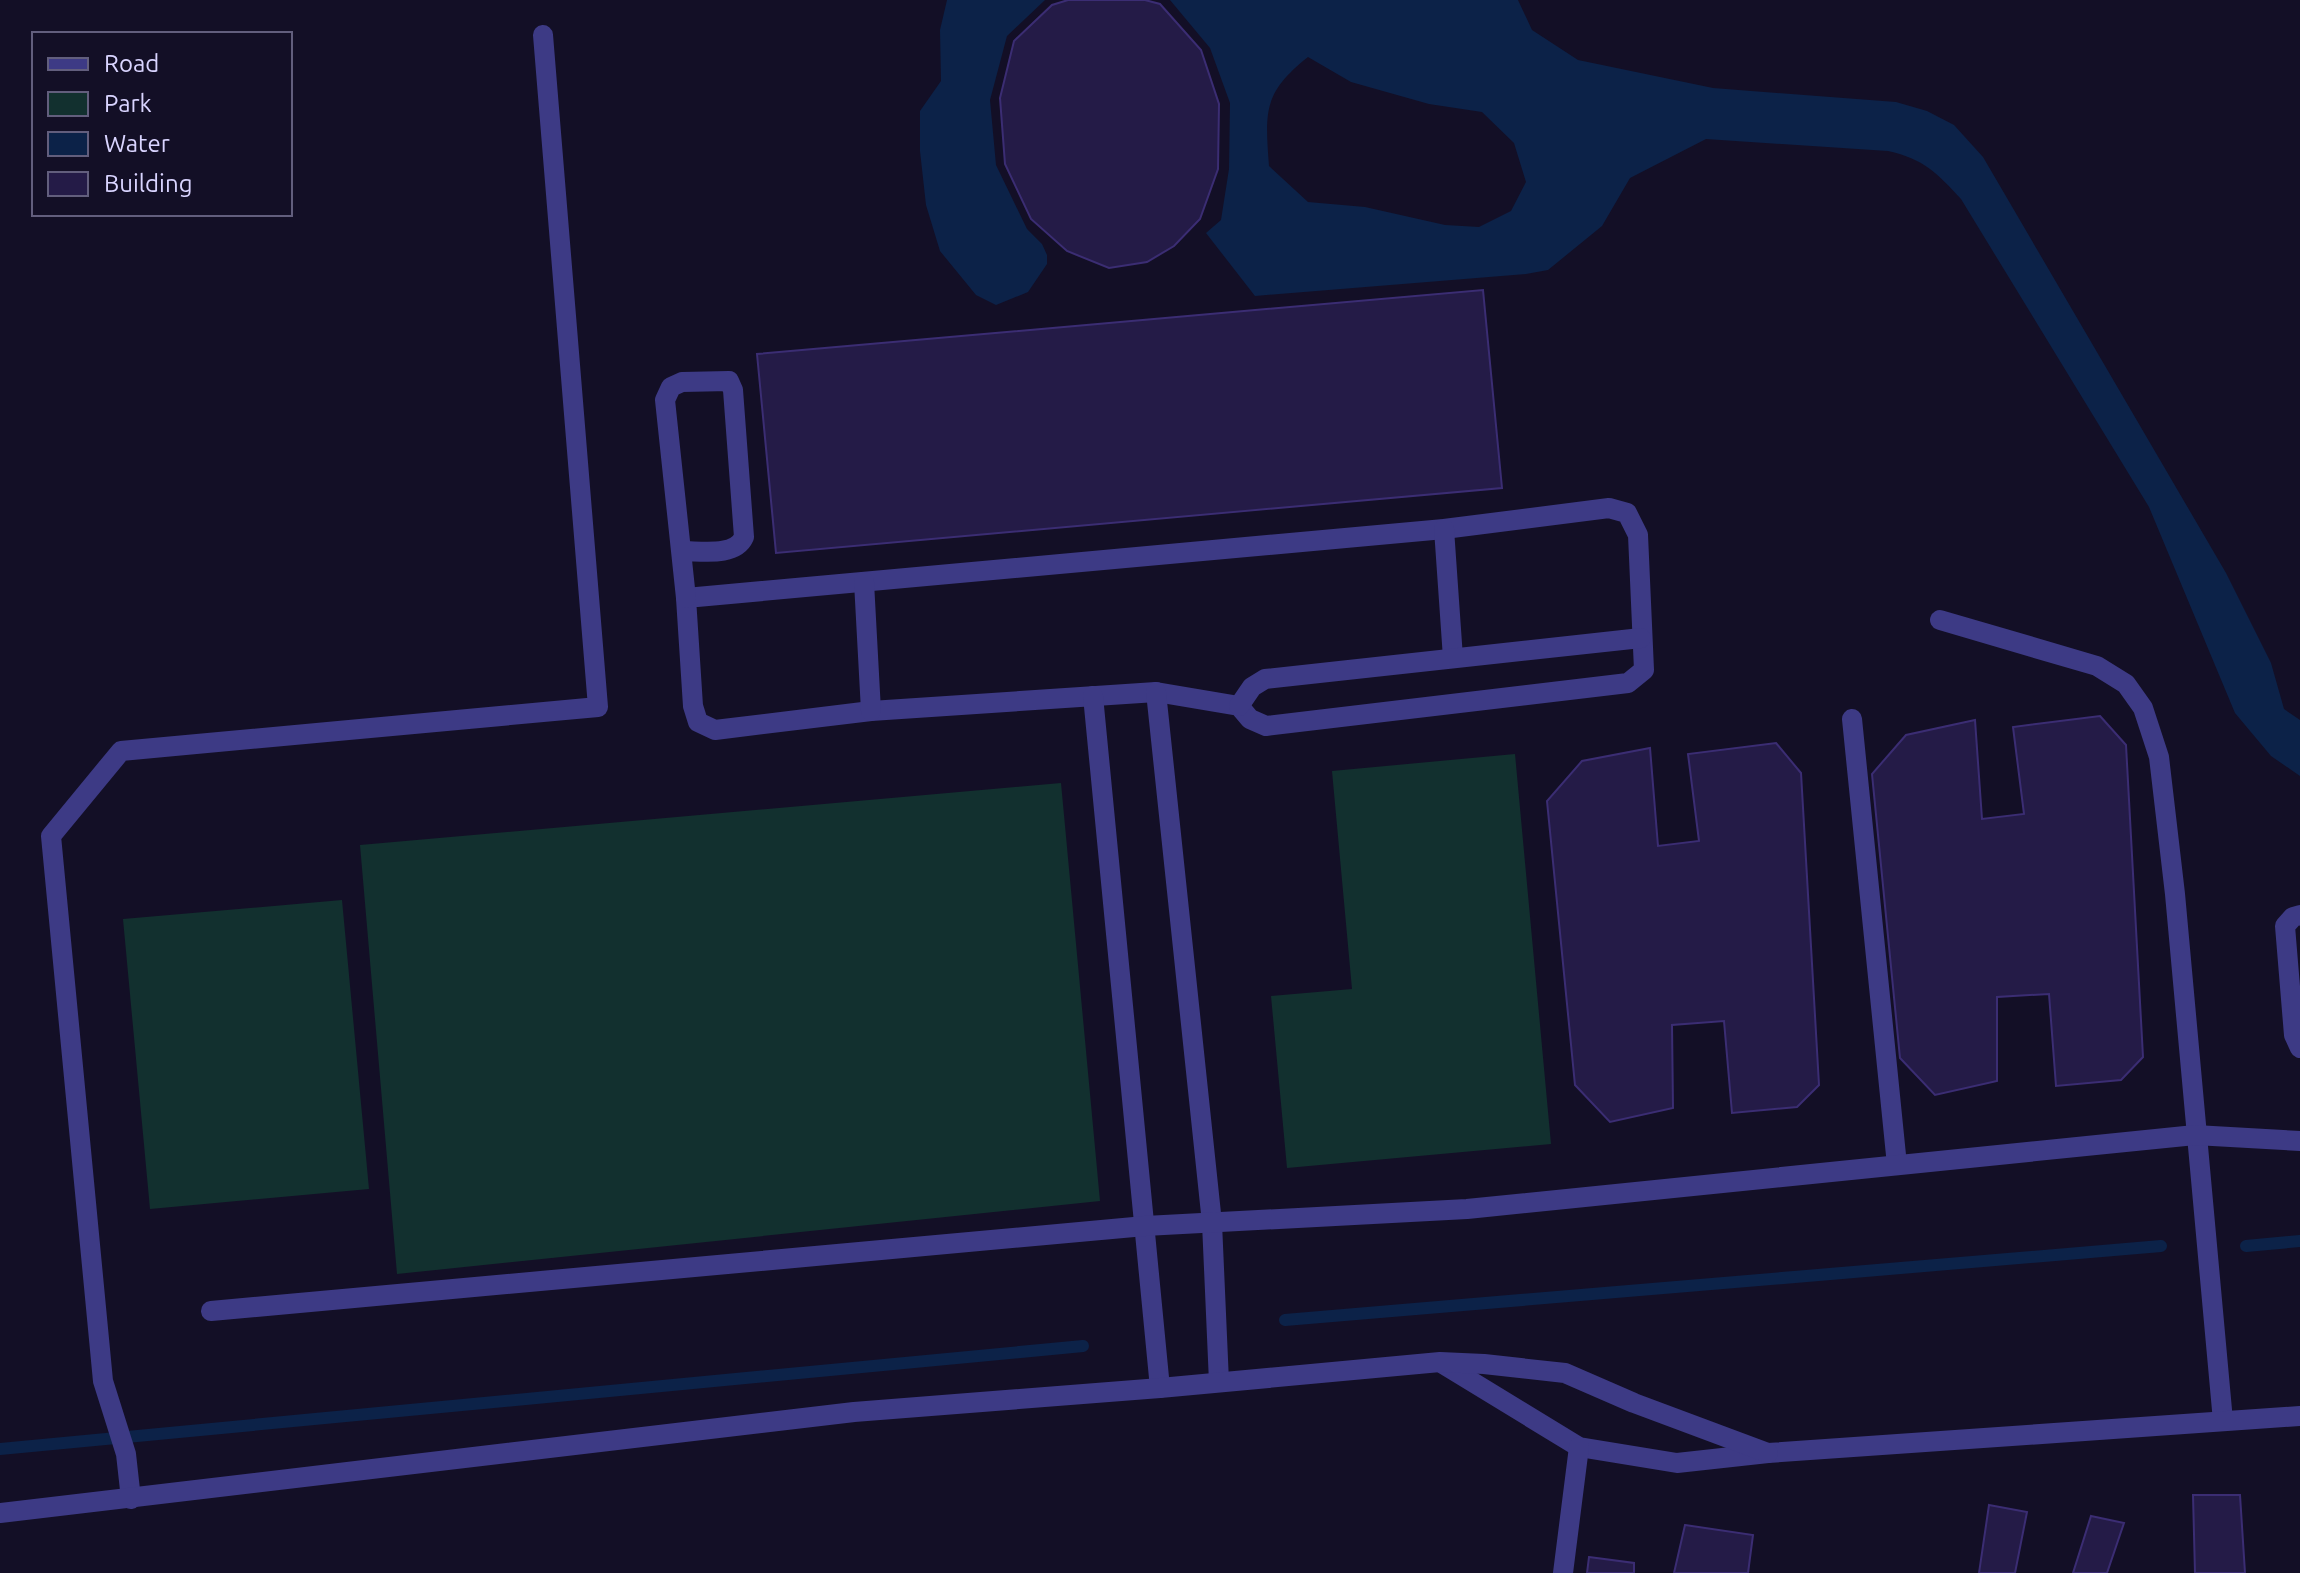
<svg xmlns="http://www.w3.org/2000/svg" width="2300" height="1573" font-family="Ubuntu,sans-serif">
  <rect width="100%" height="100%" fill="#130f26"/>
  <g fill="#12302f">
    <path d="M 1515,754 L 1551,1144 L 1287,1168 L 1271,996 L 1352,989 L 1332,771 Z"/>
    <path d="M 1061,783 L 1100,1201 L 397,1274 L 360,845 Z"/>
    <path d="M 342,900 L 369,1189 L 150,1209 L 123,919 Z"/>
  </g>
  <g fill="#0c2248" fill-rule="evenodd">
    <path d="M 947,0 L 1045,0 L 1007,36 L 990,100 L 996,165 L 1027,229 L 1042,244 L 1047,255 L 1047,264 L 1028,292 L 996,305 L 976,295 L 940,251 L 926,205 L 920,151 L 920,111 L 941,81 L 940,30 Z"/>
    <path d="M 1170,0 L 1518,0 L 1532,30 L 1578,60 L 1713,88 L 1896,102 L 1927,111 L 1954,125 L 1983,157 L 2226,573 L 2271,663 L 2284,709 L 2300,720 L 2300,776 L 2271,756 L 2235,713 L 2149,507 L 1961,199 C 1937,173 1924,159 1888,151 L 1706,139 L 1630,178 L 1602,226 L 1548,270 L 1526,274 L 1255,296 L 1206,233 L 1221,220 L 1229,169 L 1230,103 L 1210,48 ZM 1308,57 L 1351,82 L 1429,104 L 1482,112 L 1514,143 L 1526,182 L 1511,211 L 1479,227 L 1445,225 L 1365,207 L 1308,202 L 1269,166 C 1265,111 1263,93 1308,57 Z"/>
  </g>
  <g fill="none" stroke-linecap="round" stroke-linejoin="round">
    <g stroke="#0c2248" stroke-width="12">
      <path d="M 2246,1246 L 2300,1241"/>
      <path d="M 1285,1320 L 2161,1246"/>
      <path d="M 0,1449 L 1083,1346"/>
    </g>
  </g>
  <g fill="#241b47" stroke="#3b2d73" stroke-width="2">
    <path d="M 1068,0 L 1145,0 L 1160,4 L 1201,50 L 1219,104 L 1218,169 L 1200,219 L 1174,246 L 1147,262 L 1109,268 L 1067,251 L 1031,219 L 1005,164 L 1000,98 L 1014,41 L 1052,5 Z"/>
    <path d="M 1483,290 L 1502,488 L 776,553 L 757,354 Z"/>
    <path d="M 2100,716 L 2126,745 L 2143,1057 L 2121,1080 L 2056,1086 L 2049,994 L 1997,997 L 1997,1081 L 1935,1095 L 1900,1058 L 1872,774 L 1906,735 L 1975,720 L 1982,819 L 2024,814 L 2013,727 Z"/>
    <path d="M 1776,743 L 1801,773 L 1819,1085 L 1797,1107 L 1732,1113 L 1724,1021 L 1672,1025 L 1673,1108 L 1610,1122 L 1575,1085 L 1547,801 L 1582,761 L 1650,748 L 1658,846 L 1699,841 L 1688,754 Z"/>
    <path d="M 2193,1495 L 2240,1495 L 2245,1573 L 2195,1573 Z"/>
    <path d="M 1989,1505 L 2027,1512 L 2015,1573 L 1979,1573 Z"/>
    <path d="M 2091,1516 L 2124,1523 L 2107,1573 L 2073,1573 Z"/>
    <path d="M 1685,1525 L 1753,1535 L 1748,1573 L 1674,1573 Z"/>
    <path d="M 1589,1557 L 1634,1563 L 1634,1573 L 1587,1573 Z"/>
  </g>
  <g fill="none" stroke-linecap="round" stroke-linejoin="round">
    <g stroke="#3d3a85" stroke-width="20">
      <path d="M 1609,508 L 1627,513 L 1638,535 L 1644,670 L 1628,683 L 1266,726 L 1250,719 L 1239,706 L 1156,692 L 871,711 L 715,730 L 698,722 L 693,706 L 686,598 L 1444,529 Z"/>
      <path d="M 1444,529 L 1453,658"/>
      <path d="M 682,551 C 702,551 735,557 744,537 L 733,390 L 729,381 L 682,382 L 671,387 L 665,400 L 686,598"/>
      <path d="M 864,582 L 871,711"/>
      <path d="M 1940,620 L 2097,666 L 2126,684 L 2143,708 L 2159,757 L 2175,894 L 2223,1421"/>
      <path d="M 1156,692 L 1212,1223 L 1219,1382"/>
      <path d="M 1093,696 L 1160,1388"/>
      <path d="M 1239,706 L 1252,687 L 1265,679 L 1641,638"/>
      <path d="M 1852,719 L 1897,1165"/>
      <path d="M 2300,915 L 2293,917 L 2285,926 L 2294,1035 L 2300,1048"/>
      <path d="M 211,1311 L 1145,1226 L 1467,1209 L 2195,1135 L 2300,1141"/>
      <path d="M 1443,1364 L 1579,1447 L 1677,1463 L 1768,1453 L 2300,1416"/>
      <path d="M 131,1499 L 126,1454 L 103,1381 L 51,836 L 121,751 L 598,707 L 543,35"/>
      <path d="M 0,1513 L 854,1412 L 1160,1388 L 1440,1362 L 1484,1364 L 1565,1373 L 1634,1403 L 1768,1453"/>
      <path d="M 1563,1573 L 1579,1447"/>
    </g>
  </g>
  <rect x="32" y="32" width="260" height="184" fill="#130f26" stroke="#625e7d" stroke-width="2"/>
  <rect x="48" y="58" width="40" height="12" fill="#3d3a85" stroke="#625e7d" stroke-width="2"/>
  <text x="104" y="72" font-size="24" fill="#d9d4ff">Road</text>
  <rect x="48" y="92" width="40" height="24" fill="#12302f" stroke="#625e7d" stroke-width="2"/>
  <text x="104" y="112" font-size="24" fill="#d9d4ff">Park</text>
  <rect x="48" y="132" width="40" height="24" fill="#0c2248" stroke="#625e7d" stroke-width="2"/>
  <text x="104" y="152" font-size="24" fill="#d9d4ff">Water</text>
  <rect x="48" y="172" width="40" height="24" fill="#241b47" stroke="#625e7d" stroke-width="2"/>
  <text x="104" y="192" font-size="24" fill="#d9d4ff">Building</text>
</svg>
